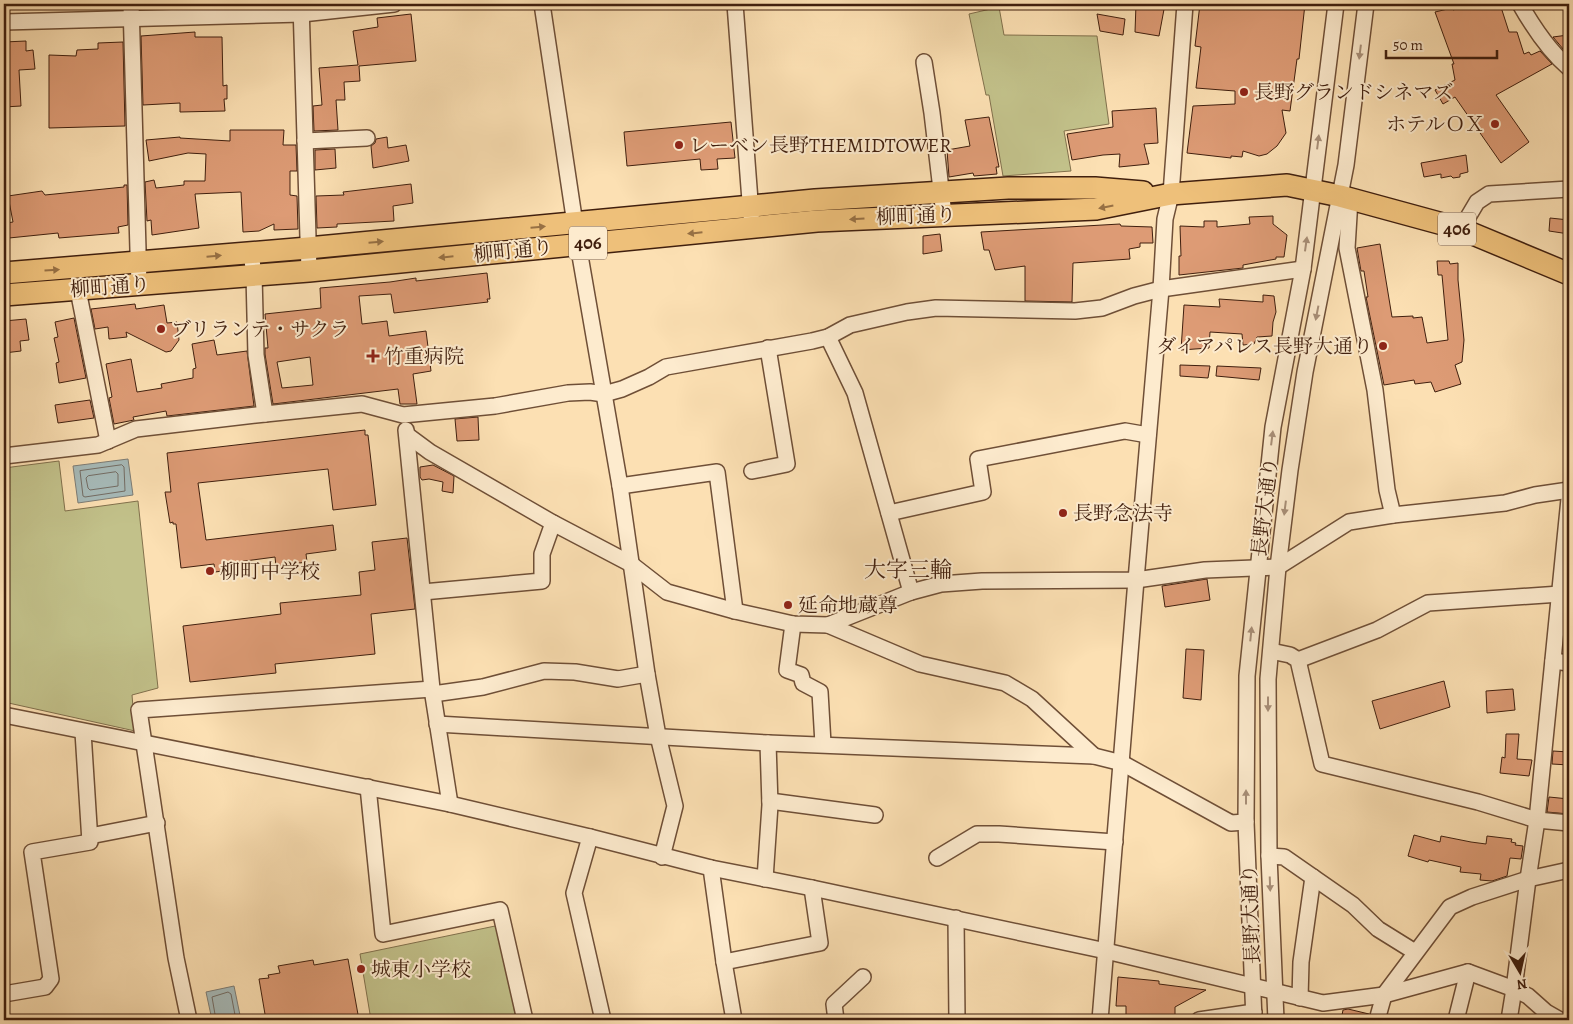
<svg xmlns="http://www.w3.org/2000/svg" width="1573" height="1024" font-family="Alegreya,'Noto Serif JP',serif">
  <rect width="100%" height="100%" fill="#fce0b3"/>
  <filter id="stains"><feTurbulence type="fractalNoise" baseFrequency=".004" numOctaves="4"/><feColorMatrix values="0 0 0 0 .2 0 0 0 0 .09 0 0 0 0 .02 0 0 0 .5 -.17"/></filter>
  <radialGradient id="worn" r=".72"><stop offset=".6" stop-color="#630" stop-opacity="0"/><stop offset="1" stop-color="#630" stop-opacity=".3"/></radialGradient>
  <g fill="#c2c18a" stroke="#81704c">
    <path d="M 999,7 L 1004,35 L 1097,36 L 1109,124 L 1064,131 L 1071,171 L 1003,176 L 989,95 L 986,95 L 969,14 Z"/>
    <path d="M 59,461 L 65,511 L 138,501 L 158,688 L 132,695 L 135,731 L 4,702 L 4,468 Z"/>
    <path d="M 500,925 L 516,1020 L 371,1020 L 360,954 Z"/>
  </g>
  <g fill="#a6bab9" stroke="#7d7c75">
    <path d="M 128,459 L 133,495 L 78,503 L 73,466 Z"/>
    <path d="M 234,986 L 241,1020 L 212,1020 L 206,992 Z"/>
  </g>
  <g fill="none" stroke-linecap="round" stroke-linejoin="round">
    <g stroke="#736c64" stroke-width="1">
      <path d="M 122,465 L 124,467 L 125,491 L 85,497 L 83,496 L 80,471 Z"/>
      <path d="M 116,472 L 118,474 L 118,486 L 90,490 L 88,488 L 86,478 L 88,476 Z"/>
      <path d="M 216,1020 L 212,997 L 228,992 L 231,994 L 236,1020"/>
    </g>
  </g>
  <g fill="#dd9b75" stroke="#401f0e" fill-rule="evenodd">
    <path d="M 1136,4 L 1165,4 L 1159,36 L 1135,32 Z"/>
    <path d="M 1200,4 L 1305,4 L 1299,59 L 1297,59 L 1290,111 L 1282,110 L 1286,133 L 1277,146 L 1267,154 L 1259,156 L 1243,151 L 1242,157 L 1231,156 L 1231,158 L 1187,153 L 1193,106 L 1235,104 L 1235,91 L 1196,88 L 1201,47 L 1195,46 Z"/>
    <path d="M 1474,4 L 1500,4 L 1509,32 L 1517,32 L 1524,54 L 1529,52 L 1531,55 L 1540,51 L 1552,64 L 1496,95 L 1529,142 L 1501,163 L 1455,97 L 1443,104 L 1435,90 L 1455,80 L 1452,64 L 1454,64 L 1435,12 L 1452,8 L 1453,10 Z"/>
    <path d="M 411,14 L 416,61 L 359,66 L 360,81 L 344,82 L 345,100 L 336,100 L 338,130 L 314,131 L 313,106 L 322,105 L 319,68 L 358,65 L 353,31 L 378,27 L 377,18 Z"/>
    <path d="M 1097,14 L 1125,19 L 1123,35 L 1100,31 Z"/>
    <path d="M 195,32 L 195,37 L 222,37 L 223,86 L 227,85 L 227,99 L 224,99 L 225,111 L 180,112 L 180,103 L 143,105 L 141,36 Z"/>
    <path d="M 1568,35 L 1569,44 L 1569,56 L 1553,37 Z"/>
    <path d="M 26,41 L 26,51 L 33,50 L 35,69 L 19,70 L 21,106 L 4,107 L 4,42 Z"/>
    <path d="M 123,42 L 125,126 L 49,128 L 49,55 L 76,56 L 77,50 L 98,49 L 98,43 Z"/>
    <path d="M 1156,108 L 1158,143 L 1144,144 L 1149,164 L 1119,167 L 1120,154 L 1103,155 L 1072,160 L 1067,134 L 1113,127 L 1112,111 Z"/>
    <path d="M 989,117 L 999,167 L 996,167 L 997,174 L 974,176 L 973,173 L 949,177 L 947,150 L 970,146 L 965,120 Z"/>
    <path d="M 731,122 L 735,158 L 717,159 L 718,169 L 701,170 L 700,159 L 627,166 L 624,132 Z"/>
    <path d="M 230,130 L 284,130 L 283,145 L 296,145 L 297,171 L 290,171 L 290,195 L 297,196 L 298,229 L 274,230 L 274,224 L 259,231 L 243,232 L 241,192 L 195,194 L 199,228 L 152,235 L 151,220 L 147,221 L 145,182 L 154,180 L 156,188 L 184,185 L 184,181 L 205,181 L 206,154 L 188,153 L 149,161 L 146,140 L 180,137 L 180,138 L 230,141 Z"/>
    <path d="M 387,137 L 388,148 L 406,145 L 409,161 L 373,168 L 371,146 L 375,143 L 376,139 Z"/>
    <path d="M 335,149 L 336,168 L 315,170 L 315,150 Z"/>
    <path d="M 1466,155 L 1468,172 L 1460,174 L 1460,177 L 1453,178 L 1451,176 L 1441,178 L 1441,174 L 1424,177 L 1421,163 Z"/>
    <path d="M 411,184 L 413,203 L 393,206 L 394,221 L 337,224 L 337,227 L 317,228 L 316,196 L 344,195 L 343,192 Z"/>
    <path d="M 124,185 L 127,185 L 128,225 L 118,227 L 119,233 L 59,238 L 58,233 L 9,238 L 7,223 L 13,222 L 8,196 L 42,191 L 45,195 L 124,187 Z"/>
    <path d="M 1273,216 L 1273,224 L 1287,235 L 1284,257 L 1276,257 L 1276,259 L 1243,265 L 1243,268 L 1179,275 L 1179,256 L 1181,256 L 1180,226 L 1204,227 L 1204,221 L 1217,221 L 1217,227 L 1250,224 L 1249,217 Z"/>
    <path d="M 1550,218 L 1569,220 L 1569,234 L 1549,231 Z"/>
    <path d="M 1120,224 L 1121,226 L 1152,227 L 1153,243 L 1140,243 L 1140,247 L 1129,249 L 1130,259 L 1073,263 L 1072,302 L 1025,301 L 1025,266 L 995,270 L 989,250 L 984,250 L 981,232 Z"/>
    <path d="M 940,234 L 942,251 L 923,254 L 923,236 Z"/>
    <path d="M 1380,244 L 1392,317 L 1413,316 L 1413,318 L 1422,317 L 1427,343 L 1448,340 L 1442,275 L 1438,275 L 1437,261 L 1449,261 L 1450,264 L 1458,263 L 1458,280 L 1464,340 L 1462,362 L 1455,365 L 1461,384 L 1435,392 L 1431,382 L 1415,384 L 1414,380 L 1384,385 L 1366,297 L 1368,297 L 1364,271 L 1361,271 L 1357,248 Z"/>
    <path d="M 487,273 L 490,299 L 487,299 L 488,302 L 394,313 L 391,294 L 359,296 L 362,324 L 387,321 L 389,336 L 426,331 L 431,371 L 413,374 L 417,404 L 400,404 L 398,389 L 273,404 L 265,354 L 265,348 L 268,348 L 265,314 L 321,308 L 320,288 L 390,282 L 416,278 L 416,281 ZM 310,357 L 313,385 L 282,388 L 277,362 Z"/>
    <path d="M 1263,295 L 1274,296 L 1276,312 L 1273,322 L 1272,336 L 1257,337 L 1254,344 L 1243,345 L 1242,334 L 1210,332 L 1209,348 L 1181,350 L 1184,305 L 1220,307 L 1219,299 L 1263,302 Z"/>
    <path d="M 135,304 L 136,309 L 164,305 L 167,323 L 177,322 L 179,340 L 171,351 L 166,352 L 126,332 L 127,337 L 109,339 L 108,327 L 95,329 L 91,309 Z"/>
    <path d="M 74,318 L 86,378 L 59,383 L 56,363 L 59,362 L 54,338 L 58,337 L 55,322 Z"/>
    <path d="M 26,319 L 29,340 L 20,341 L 21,351 L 4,353 L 4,321 Z"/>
    <path d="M 214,340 L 217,355 L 247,351 L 254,406 L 167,416 L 166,411 L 133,417 L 134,420 L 114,424 L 109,398 L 112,397 L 106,364 L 131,359 L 137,392 L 162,388 L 161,384 L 193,378 L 193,369 L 196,368 L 192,344 Z"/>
    <path d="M 1180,365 L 1210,366 L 1208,378 L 1180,376 Z"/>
    <path d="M 1217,366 L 1261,368 L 1259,380 L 1216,376 Z"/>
    <path d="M 90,400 L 94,418 L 58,423 L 55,405 Z"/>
    <path d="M 478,417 L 479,440 L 457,441 L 455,419 Z"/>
    <path d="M 365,430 L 365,435 L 368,435 L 376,505 L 333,510 L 328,469 L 198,483 L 206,540 L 333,525 L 336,550 L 306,554 L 307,562 L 276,566 L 275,557 L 230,563 L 230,570 L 215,572 L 214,564 L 181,568 L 176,524 L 173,524 L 173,522 L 170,523 L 165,492 L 171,492 L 167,453 Z"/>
    <path d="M 433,465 L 454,476 L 453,493 L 442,491 L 443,482 L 429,479 L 422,480 L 420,477 L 420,467 Z"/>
    <path d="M 407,538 L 415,609 L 371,614 L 375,654 L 275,664 L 276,673 L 190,682 L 183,626 L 281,614 L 280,603 L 361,595 L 359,572 L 375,570 L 372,542 Z"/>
    <path d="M 1207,579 L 1210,600 L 1165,607 L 1162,586 Z"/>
    <path d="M 1186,649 L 1204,650 L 1201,700 L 1183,698 Z"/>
    <path d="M 1444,681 L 1450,707 L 1380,729 L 1372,701 Z"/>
    <path d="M 1513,689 L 1515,710 L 1487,713 L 1486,691 Z"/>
    <path d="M 1506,734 L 1519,734 L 1517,759 L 1532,760 L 1529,776 L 1500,773 L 1502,757 L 1505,758 Z"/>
    <path d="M 1553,751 L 1569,752 L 1569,765 L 1552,764 Z"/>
    <path d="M 1549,797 L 1569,799 L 1569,814 L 1547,812 Z"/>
    <path d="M 1414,835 L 1440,842 L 1441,836 L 1471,842 L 1486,844 L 1487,836 L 1512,839 L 1511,842 L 1516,843 L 1515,845 L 1523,846 L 1521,859 L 1510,858 L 1507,876 L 1492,881 L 1480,880 L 1481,874 L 1460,872 L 1461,867 L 1429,860 L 1428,862 L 1408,856 Z"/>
    <path d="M 348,959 L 359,1020 L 266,1020 L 259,979 L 269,978 L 268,975 L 280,973 L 278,966 L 313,960 L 314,965 Z"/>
    <path d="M 1118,977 L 1159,981 L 1159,984 L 1206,990 L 1175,1007 L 1175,1019 L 1166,1016 L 1148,1019 L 1148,1020 L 1126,1020 L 1126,1006 L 1116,1006 Z"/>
    <path d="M 1348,1009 L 1369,1014 L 1368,1020 L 1341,1020 L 1343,1010 Z"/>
  </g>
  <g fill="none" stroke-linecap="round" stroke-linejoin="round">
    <defs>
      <g id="minor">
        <path d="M 131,4 L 139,285"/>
        <path d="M 301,4 L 309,271"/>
        <path d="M 542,4 L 578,244 L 620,486 L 647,674 L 658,736 L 675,806 L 662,857"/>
        <path d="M 735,4 L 752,227"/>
        <path d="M 1520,4 C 1533,27 1548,50 1569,68"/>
        <path d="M 4,22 L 302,14 L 394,4"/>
        <path d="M 924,62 L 932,113 L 944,215"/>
        <path d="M 305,141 L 367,138"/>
        <path d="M 1350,199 L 1347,248 L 1375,390 L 1387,490 L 1393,515"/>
        <path d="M 1461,229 L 1477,202 L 1489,194 L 1569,189"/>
        <path d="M 251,253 L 254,275 L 256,355 L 265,414"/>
        <path d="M 78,290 L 108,441"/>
        <path d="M 828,337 L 855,393 L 911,592"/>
        <path d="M 406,430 L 432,689 L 450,804"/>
        <path d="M 407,435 L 430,452 L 553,523 L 631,564 L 667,592 L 735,611 L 793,624 L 828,625 L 920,664 L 1005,683 L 1032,699 L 1094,756"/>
        <path d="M 4,456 L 98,445 L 136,429 L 265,414 L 362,404 L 403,415 L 495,406 L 568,393 L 590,392 L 604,394 L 622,389 L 649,377 L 666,367 L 812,341 L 828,337 L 850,325 L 907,312 L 936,308 L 1075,311 L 1102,308 L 1134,296 L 1161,289 L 1303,269"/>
        <path d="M 752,471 L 787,464 L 768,348"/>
        <path d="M 620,486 L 717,472 L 735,611"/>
        <path d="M 889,513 L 983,492 L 978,459 L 1125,431 L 1148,435"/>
        <path d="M 423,592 L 542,581 L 542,554 L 553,523"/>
        <path d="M 793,624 L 787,670 L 801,675 L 803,683 L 820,692 L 823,744"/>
        <path d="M 828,625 L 911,592 L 941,584 L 982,581 L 1136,580 L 1205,570 L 1278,567 L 1349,522 L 1393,515 L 1505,503 L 1535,495 L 1569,490"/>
        <path d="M 1271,651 L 1290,655 L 1298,660 L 1322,764 L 1478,802 L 1537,820 L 1569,823"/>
        <path d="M 1298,660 L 1377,630 L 1428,603 L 1560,594"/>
        <path d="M 1553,661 L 1569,663"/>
        <path d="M 433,694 L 483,687 L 544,671 L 575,672 L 618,679 L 647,674"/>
        <path d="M 4,715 L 450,804 L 590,837 L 711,868 L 812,888 L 1106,951 L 1323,1003 L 1384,995 L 1468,972 L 1514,989 L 1528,996 L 1546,1012 L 1560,1020"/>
        <path d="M 437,724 L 768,743 L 1094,756 L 1122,763 L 1231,823 L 1246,822"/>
        <path d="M 368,787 L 383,934 L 500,910 L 525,1020"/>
        <path d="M 770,801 L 875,815"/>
        <path d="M 90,836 L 157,823"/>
        <path d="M 590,837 L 574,893 L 603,1020"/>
        <path d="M 1269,856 L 1284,857 L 1353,905 L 1378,929 L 1415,952"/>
        <path d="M 937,858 L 977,834 L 999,834 L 1115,842"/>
        <path d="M 711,868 L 724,962 L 734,1020"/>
        <path d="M 765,879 L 770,805 L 768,743"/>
        <path d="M 956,918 L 957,1020"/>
        <path d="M 724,962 L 820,943 L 812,888"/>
        <path d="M 4,994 L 45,987 L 51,979 L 32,852 L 90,842 L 83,732"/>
        <path d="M 1300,998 L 1301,962 L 1313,877"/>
        <path d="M 189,1020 L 176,958 L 139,710 L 432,689"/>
        <path d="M 836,1020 L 834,1004 L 863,977"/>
        <path d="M 1100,1020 L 1136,580 L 1161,289 L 1165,219 L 1171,194 L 1185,4"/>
        <path d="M 1199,1020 L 1254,1012"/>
        <path d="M 1254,1020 L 1246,822 L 1247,676 L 1273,427 L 1303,269 L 1336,4"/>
        <path d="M 1276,1020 L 1269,856 L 1268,679 L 1278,567 L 1290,470 L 1305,372 L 1346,165 L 1366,4"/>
        <path d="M 1377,1020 L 1384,995 L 1450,907 L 1472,897 L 1528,879 L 1569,870"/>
        <path d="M 1456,1020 L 1468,972"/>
        <path d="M 1509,1020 L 1514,989 L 1528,879 L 1537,820 L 1569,499"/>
      </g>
      <g id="highway">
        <path d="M 4,273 L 308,248 L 815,200 L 1008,188 L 1095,188 L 1143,192"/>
        <path d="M 4,295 L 309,271 L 817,221 L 1096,209 L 1171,194 L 1287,185 L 1340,196 L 1461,229 L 1569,274"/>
      </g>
    </defs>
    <use href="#minor" stroke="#6f4f37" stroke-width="18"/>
    <use href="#highway" stroke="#401f0e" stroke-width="24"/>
    <use href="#minor" stroke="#fdebce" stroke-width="15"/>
    <use href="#highway" stroke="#eec07a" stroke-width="21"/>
  </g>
  <defs><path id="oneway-solid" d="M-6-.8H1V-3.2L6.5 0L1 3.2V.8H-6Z" transform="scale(1.25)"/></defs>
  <g fill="#a88f78">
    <use href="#oneway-solid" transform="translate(1360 52) rotate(97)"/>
    <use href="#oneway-solid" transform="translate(1318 142) rotate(-83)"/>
    <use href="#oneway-solid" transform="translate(1306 244) rotate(-82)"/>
    <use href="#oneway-solid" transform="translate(1317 313) rotate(101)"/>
    <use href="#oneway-solid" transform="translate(1272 438) rotate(-83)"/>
    <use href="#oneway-solid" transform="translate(1285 508) rotate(97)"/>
    <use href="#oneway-solid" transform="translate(1251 634) rotate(-84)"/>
    <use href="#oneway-solid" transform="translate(1268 704) rotate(90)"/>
    <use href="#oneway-solid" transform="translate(1246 797) rotate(-90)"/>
    <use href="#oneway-solid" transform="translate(1270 884) rotate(88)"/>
  </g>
  <g fill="#977044">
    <use href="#oneway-solid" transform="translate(1106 207) rotate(169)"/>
    <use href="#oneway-solid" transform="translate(857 219) rotate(177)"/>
    <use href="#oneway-solid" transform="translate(538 227) rotate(-5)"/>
    <use href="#oneway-solid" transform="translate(695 233) rotate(174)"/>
    <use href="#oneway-solid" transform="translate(376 242) rotate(-5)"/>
    <use href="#oneway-solid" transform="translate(214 256) rotate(-5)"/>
    <use href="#oneway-solid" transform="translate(446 257) rotate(174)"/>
    <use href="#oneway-solid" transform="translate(52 270) rotate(-4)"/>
  </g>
  <g fill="#8f2418" stroke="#fdebce" stroke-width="2">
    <circle cx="1244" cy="92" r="5"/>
    <circle cx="1495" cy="124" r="5"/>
    <circle cx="679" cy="145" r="5"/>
    <circle cx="161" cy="329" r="5"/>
    <circle cx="1383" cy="346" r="5"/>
    <path d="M370.5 348.5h5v5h5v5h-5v5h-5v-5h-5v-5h5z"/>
    <circle cx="1063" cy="513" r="5"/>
    <circle cx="210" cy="571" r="5"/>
    <circle cx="788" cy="605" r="5"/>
    <circle cx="361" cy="969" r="5"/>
  </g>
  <g text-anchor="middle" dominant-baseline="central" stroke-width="4" stroke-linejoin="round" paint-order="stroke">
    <g fill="#fdebce" stroke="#795c48" stroke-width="1">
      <rect x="1438" y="212.5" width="38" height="33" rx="4"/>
      <rect x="569" y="226.5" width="38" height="33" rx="4"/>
    </g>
    <g font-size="19" font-weight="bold" fill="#401f0e">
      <text x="1457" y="229">406</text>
      <text x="588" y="243">406</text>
    </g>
    <g font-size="20" fill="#401f0e" stroke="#fdebce" text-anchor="start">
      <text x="1254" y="92">長野グランドシネマズ</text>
      <text x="1485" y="124" text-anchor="end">ホテルＯＸ</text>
      <text x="689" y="145">レーベン長野THEMIDTOWER</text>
      <text x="171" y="329">ブリランテ・サクラ</text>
      <text x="1373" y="346" text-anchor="end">ダイアパレス長野大通り</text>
      <text x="384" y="356">竹重病院</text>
      <text x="1073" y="513">長野念法寺</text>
      <text x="220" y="571">柳町中学校</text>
      <text x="798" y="605">延命地蔵尊</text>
      <text x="371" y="969">城東小学校</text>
    </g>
    <g font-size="20" fill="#401f0e" stroke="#fdebce">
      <text transform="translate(916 216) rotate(-2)">柳町通り</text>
      <text transform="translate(513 251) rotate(-6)">柳町通り</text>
      <text transform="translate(110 287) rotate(-4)">柳町通り</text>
      <text transform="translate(1265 507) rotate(-83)">長野大通り</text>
      <text transform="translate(1251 914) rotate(-92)">長野大通り</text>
    </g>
    <g font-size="22" fill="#401f0e" stroke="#fdebce">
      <text x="908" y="570">大字三輪</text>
    </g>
  </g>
  <rect width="1573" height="1024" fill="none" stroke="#fce0b3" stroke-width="20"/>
  <rect x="5" y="5" width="1563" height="1014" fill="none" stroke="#401f0e" stroke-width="2.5"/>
  <rect x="10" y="10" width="1553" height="1004" fill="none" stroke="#401f0e"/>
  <g transform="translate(1520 972) rotate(171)" stroke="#fdebce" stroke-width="4" paint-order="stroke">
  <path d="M0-4L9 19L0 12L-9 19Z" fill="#401f0e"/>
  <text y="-8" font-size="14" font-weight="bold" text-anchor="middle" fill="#401f0e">N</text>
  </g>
  <path d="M1386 50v8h111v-8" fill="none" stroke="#401f0e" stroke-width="2.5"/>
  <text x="1393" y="50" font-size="15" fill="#401f0e" stroke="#fdebce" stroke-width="4" paint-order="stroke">50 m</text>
  <rect width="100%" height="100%" filter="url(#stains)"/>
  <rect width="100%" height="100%" fill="url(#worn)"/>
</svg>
